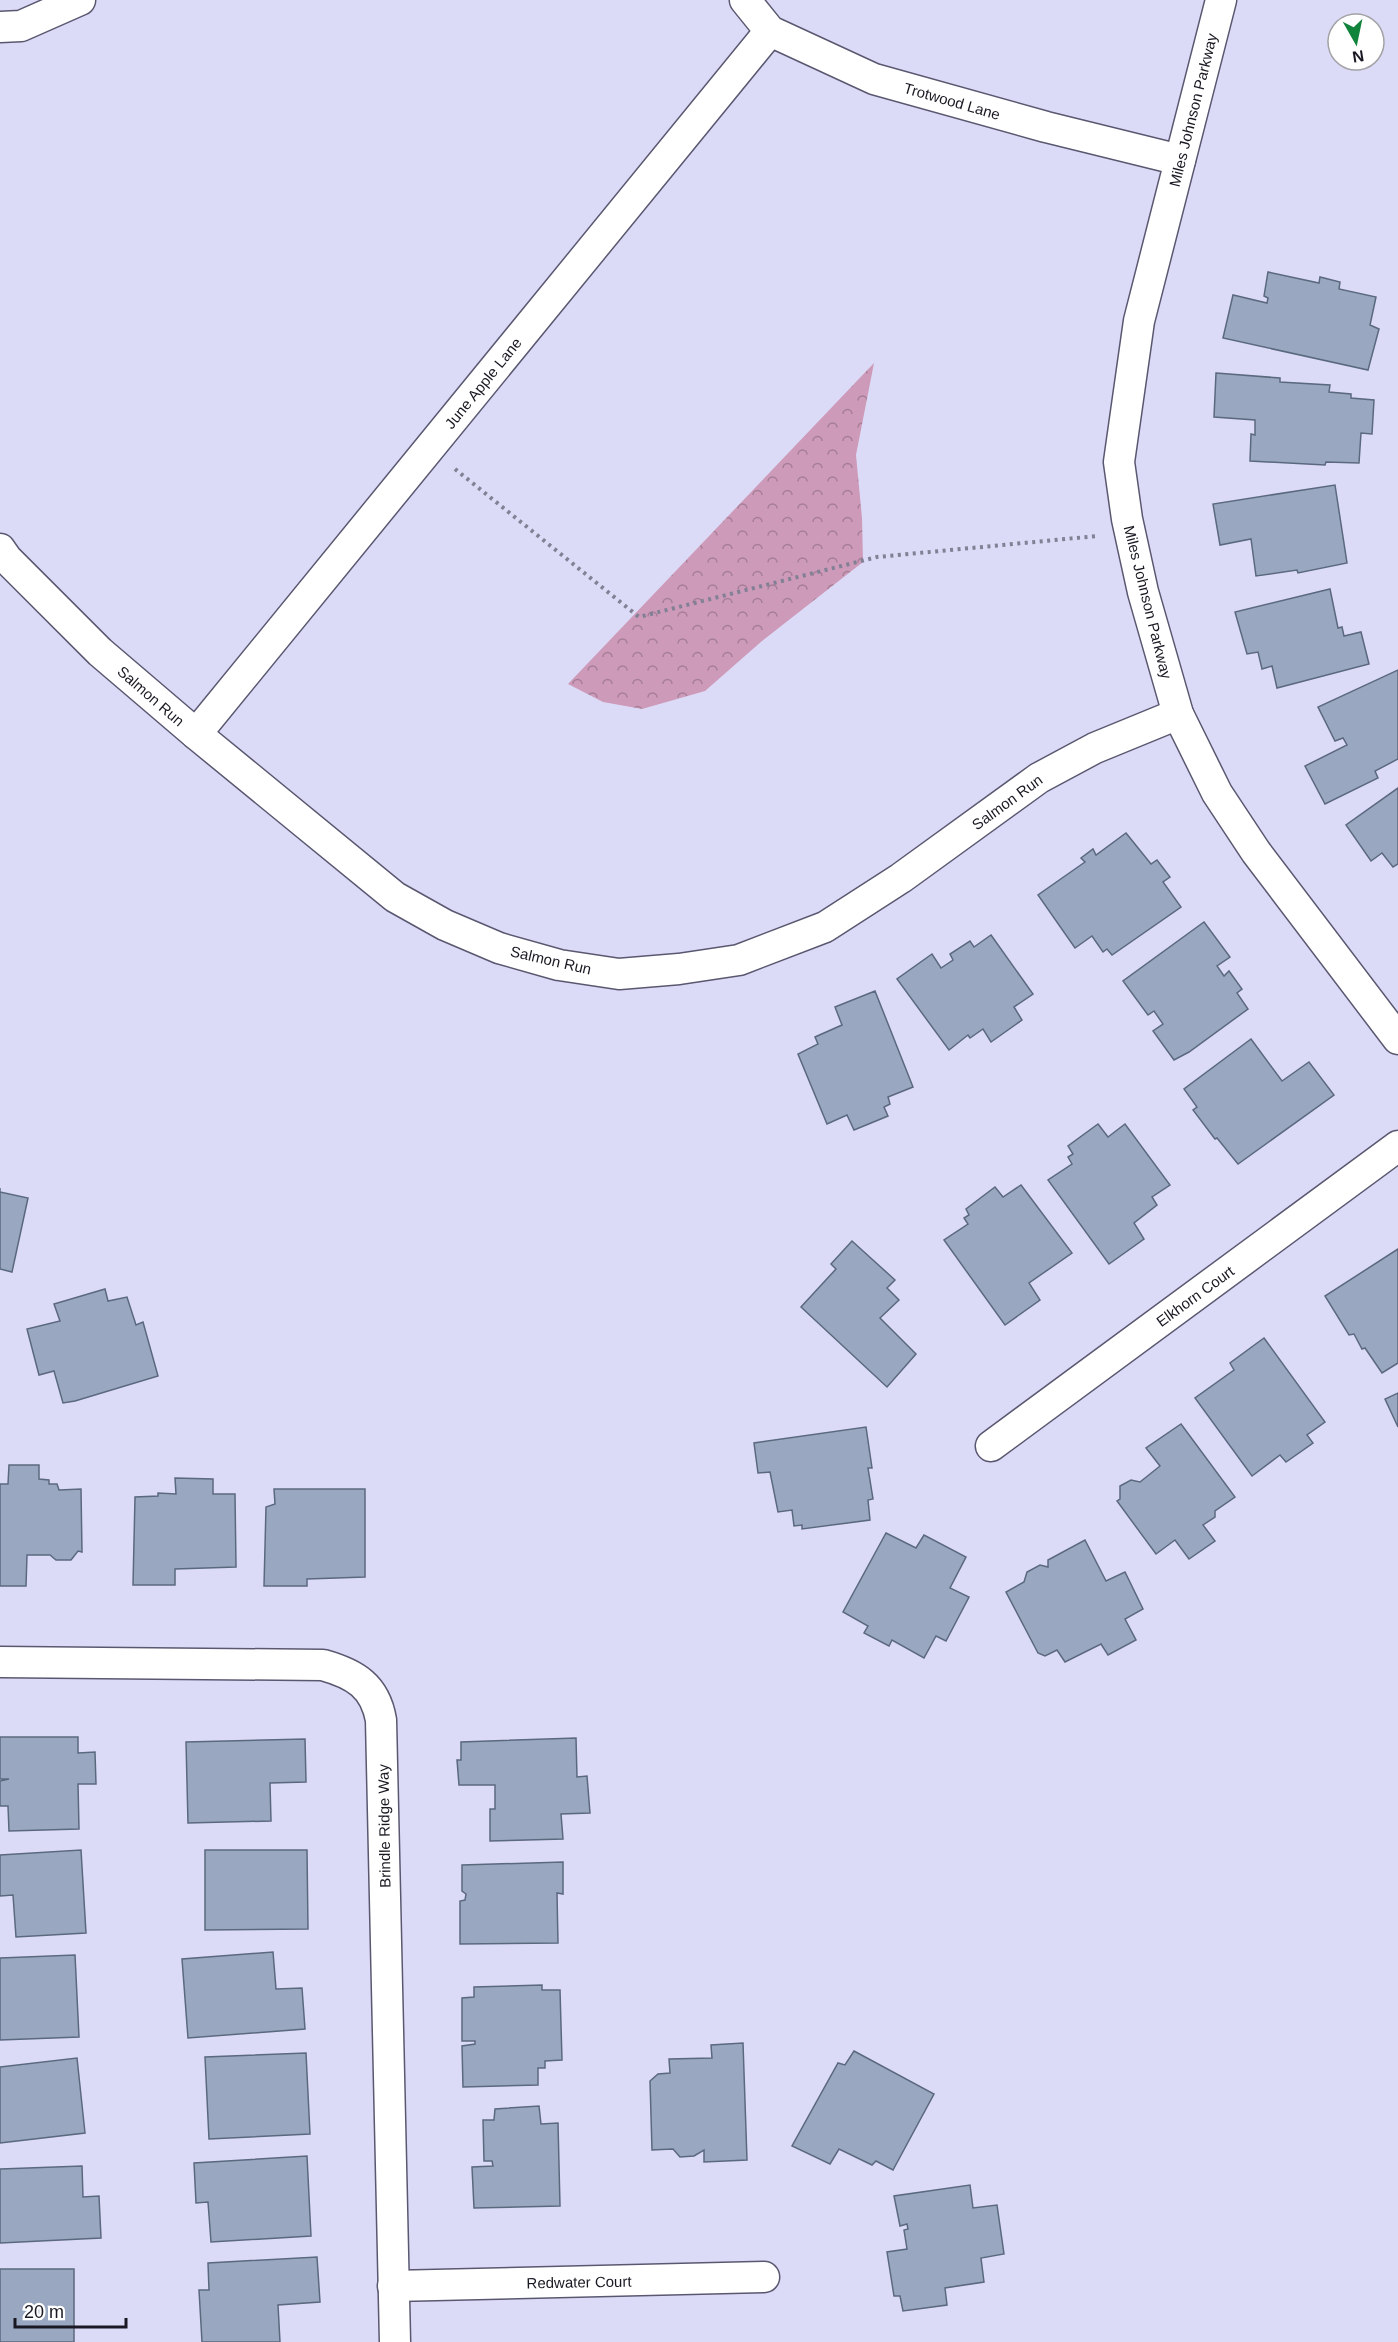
<svg xmlns="http://www.w3.org/2000/svg" width="1398" height="2342" font-family="Helvetica,sans-serif">
  <defs>
    <pattern id="park-crowns" width="20" height="18" patternUnits="userSpaceOnUse" patternTransform="scale(1.5)"><rect width="20" height="18" fill="#cd9ab9"/><path d="M2 6a3 3 0 1 1 6 0M12 15a3 3 0 1 1 6 0" fill="none" stroke="#a67d96"/></pattern>
  </defs>
  <rect width="100%" height="100%" fill="#dcdbf7"/>
  <path fill="url(#park-crowns)" d="M 874,363 L 856,455 L 862,518 L 863,562 L 762,641 L 705,691 L 642,709 L 603,702 L 568,684 Z"/>
  <g fill="#99a8c0" stroke="#5b697f" stroke-width="1.5">
    <path d="M 1268,272 L 1319,283 L 1320,277 L 1340,282 L 1339,289 L 1376,297 L 1370,325 L 1379,329 L 1368,370 L 1223,338 L 1233,295 L 1267,303 L 1268,298 L 1264,296 Z"/>
    <path d="M 1216,373 L 1280,378 L 1280,382 L 1330,385 L 1329,392 L 1351,394 L 1351,398 L 1374,400 L 1372,434 L 1361,433 L 1359,463 L 1326,462 L 1325,465 L 1250,461 L 1251,434 L 1255,435 L 1255,420 L 1214,417 Z"/>
    <path d="M 1335,485 L 1347,563 L 1298,573 L 1297,570 L 1256,576 L 1251,539 L 1220,545 L 1213,504 Z"/>
    <path d="M 1330,589 L 1338,628 L 1342,627 L 1344,636 L 1361,632 L 1369,664 L 1277,688 L 1272,666 L 1262,669 L 1258,652 L 1247,654 L 1235,612 Z"/>
    <path d="M 1398,670 L 1398,759 L 1375,771 L 1378,778 L 1325,804 L 1305,766 L 1347,745 L 1343,738 L 1335,741 L 1318,707 Z"/>
    <path d="M 1398,788 L 1398,864 L 1393,867 L 1382,853 L 1371,861 L 1346,825 Z"/>
    <path d="M 1126,833 L 1151,864 L 1157,860 L 1170,877 L 1163,882 L 1181,907 L 1112,955 L 1107,949 L 1103,952 L 1092,936 L 1075,948 L 1038,895 L 1085,862 L 1081,858 L 1093,849 L 1096,855 Z"/>
    <path d="M 1204,922 L 1230,957 L 1217,966 L 1224,976 L 1229,971 L 1242,989 L 1237,993 L 1248,1009 L 1189,1052 L 1174,1060 L 1153,1031 L 1163,1024 L 1154,1011 L 1148,1015 L 1123,981 Z"/>
    <path d="M 991,935 L 1033,994 L 1014,1007 L 1022,1020 L 991,1042 L 983,1029 L 970,1038 L 968,1035 L 949,1050 L 897,979 L 932,954 L 941,968 L 953,960 L 950,954 L 970,941 L 974,947 Z"/>
    <path d="M 875,991 L 913,1087 L 888,1097 L 890,1104 L 884,1107 L 888,1116 L 854,1130 L 847,1115 L 827,1124 L 798,1054 L 818,1044 L 815,1037 L 842,1025 L 835,1007 Z"/>
    <path d="M 1251,1039 L 1282,1081 L 1309,1062 L 1334,1095 L 1238,1164 L 1217,1138 L 1215,1139 L 1193,1110 L 1197,1107 L 1184,1089 Z"/>
    <path d="M 1098,1124 L 1108,1137 L 1125,1124 L 1170,1185 L 1152,1197 L 1157,1205 L 1134,1223 L 1144,1239 L 1109,1264 L 1048,1180 L 1072,1164 L 1068,1157 L 1073,1154 L 1068,1146 Z"/>
    <path d="M 1021,1185 L 1072,1253 L 1029,1283 L 1040,1300 L 1005,1325 L 944,1240 L 968,1224 L 964,1218 L 969,1215 L 966,1209 L 995,1187 L 1003,1197 Z"/>
    <path d="M 0,1188 L 0,1192 L 28,1198 L 12,1272 L 0,1269 Z"/>
    <path d="M 852,1241 L 895,1280 L 887,1288 L 899,1300 L 880,1318 L 916,1354 L 887,1387 L 801,1307 L 836,1269 L 831,1264 Z"/>
    <path d="M 1398,1249 L 1398,1363 L 1382,1373 L 1365,1348 L 1362,1349 L 1354,1334 L 1349,1335 L 1325,1296 Z"/>
    <path d="M 105,1289 L 108,1301 L 127,1297 L 136,1325 L 143,1322 L 158,1376 L 75,1401 L 63,1403 L 54,1371 L 39,1375 L 27,1329 L 60,1321 L 54,1304 Z"/>
    <path d="M 1264,1338 L 1325,1422 L 1307,1435 L 1313,1443 L 1286,1462 L 1280,1455 L 1252,1476 L 1195,1398 L 1234,1370 L 1230,1363 Z"/>
    <path d="M 1398,1393 L 1398,1427 L 1385,1399 Z"/>
    <path d="M 1181,1424 L 1235,1497 L 1215,1511 L 1215,1517 L 1203,1525 L 1215,1541 L 1189,1559 L 1175,1540 L 1156,1554 L 1117,1501 L 1120,1499 L 1120,1486 L 1131,1480 L 1140,1482 L 1160,1466 L 1146,1448 Z"/>
    <path d="M 866,1427 L 872,1468 L 868,1468 L 873,1499 L 868,1500 L 870,1520 L 802,1529 L 802,1525 L 794,1526 L 792,1510 L 778,1512 L 770,1472 L 758,1473 L 754,1443 Z"/>
    <path d="M 9,1465 L 39,1465 L 39,1479 L 49,1480 L 49,1484 L 57,1484 L 59,1490 L 81,1489 L 82,1552 L 78,1551 L 71,1560 L 56,1560 L 50,1555 L 27,1555 L 26,1586 L 0,1586 L 0,1484 L 8,1484 Z"/>
    <path d="M 175,1478 L 213,1479 L 213,1494 L 235,1494 L 236,1567 L 175,1569 L 175,1585 L 133,1585 L 135,1497 L 158,1496 L 158,1493 L 176,1494 Z"/>
    <path d="M 274,1489 L 365,1489 L 365,1577 L 307,1579 L 307,1586 L 264,1586 L 266,1507 L 275,1504 Z"/>
    <path d="M 886,1533 L 916,1548 L 924,1535 L 966,1557 L 950,1588 L 969,1597 L 946,1641 L 936,1636 L 924,1658 L 892,1640 L 889,1646 L 864,1633 L 868,1626 L 843,1612 Z"/>
    <path d="M 1085,1540 L 1106,1581 L 1125,1572 L 1143,1609 L 1125,1619 L 1136,1640 L 1108,1655 L 1101,1644 L 1065,1662 L 1057,1650 L 1045,1656 L 1038,1653 L 1006,1592 L 1024,1582 L 1027,1572 L 1040,1565 L 1048,1567 L 1048,1560 Z"/>
    <path d="M 0,1737 L 78,1737 L 78,1753 L 95,1752 L 96,1784 L 78,1784 L 79,1829 L 9,1831 L 8,1806 L 0,1806 L 0,1781 L 9,1779 L 0,1779 Z"/>
    <path d="M 576,1738 L 577,1777 L 587,1776 L 590,1813 L 561,1814 L 563,1839 L 490,1841 L 490,1809 L 495,1809 L 495,1785 L 459,1785 L 457,1760 L 461,1760 L 461,1742 Z"/>
    <path d="M 305,1739 L 306,1782 L 270,1783 L 271,1821 L 188,1823 L 186,1742 Z"/>
    <path d="M 81,1850 L 86,1933 L 16,1937 L 13,1895 L 0,1896 L 0,1855 Z"/>
    <path d="M 205,1850 L 307,1850 L 308,1929 L 205,1930 Z"/>
    <path d="M 563,1862 L 563,1894 L 557,1893 L 558,1943 L 460,1944 L 460,1901 L 465,1900 L 466,1894 L 462,1891 L 462,1865 Z"/>
    <path d="M 273,1952 L 276,1989 L 302,1988 L 305,2029 L 188,2038 L 182,1959 Z"/>
    <path d="M 75,1955 L 79,2037 L 0,2040 L 0,1958 Z"/>
    <path d="M 542,1985 L 542,1990 L 560,1990 L 562,2060 L 545,2061 L 545,2068 L 538,2068 L 538,2085 L 463,2087 L 462,2046 L 475,2044 L 475,2041 L 462,2041 L 462,1998 L 474,1997 L 474,1987 Z"/>
    <path d="M 743,2043 L 747,2160 L 704,2162 L 704,2150 L 694,2156 L 680,2157 L 673,2149 L 652,2150 L 650,2081 L 658,2074 L 670,2073 L 669,2059 L 712,2058 L 711,2045 Z"/>
    <path d="M 854,2051 L 934,2094 L 893,2170 L 876,2161 L 872,2165 L 839,2149 L 830,2164 L 792,2146 L 838,2063 L 845,2065 Z"/>
    <path d="M 306,2053 L 310,2134 L 209,2139 L 205,2057 Z"/>
    <path d="M 77,2058 L 85,2133 L 0,2143 L 0,2067 Z"/>
    <path d="M 539,2106 L 541,2124 L 558,2123 L 560,2206 L 474,2208 L 472,2167 L 493,2166 L 492,2161 L 484,2161 L 483,2120 L 494,2120 L 495,2109 Z"/>
    <path d="M 307,2156 L 311,2236 L 211,2242 L 208,2202 L 196,2203 L 194,2163 Z"/>
    <path d="M 82,2166 L 83,2197 L 99,2196 L 101,2238 L 0,2243 L 0,2169 Z"/>
    <path d="M 970,2185 L 973,2208 L 997,2205 L 1004,2254 L 981,2258 L 984,2282 L 945,2288 L 947,2305 L 903,2311 L 900,2296 L 894,2296 L 887,2252 L 907,2249 L 904,2230 L 908,2229 L 907,2224 L 900,2226 L 894,2196 Z"/>
    <path d="M 317,2257 L 320,2302 L 278,2305 L 280,2342 L 202,2342 L 199,2290 L 209,2290 L 208,2263 Z"/>
    <rect x="0" y="2269" width="74" height="73"/>
  </g>
  <g fill="none" stroke-linecap="round" stroke-linejoin="round">
    <defs>
      <g id="minor">
        <path d="M 745,0 L 770,31 L 874,79 L 1046,127 L 1180,160"/>
        <path d="M 1221,0 L 1139,321 L 1119,462 L 1127,519 L 1143,592 L 1178,714 L 1217,793 L 1256,852 L 1398,1039"/>
        <path d="M 0,27 L 21,26 L 80,0"/>
        <path d="M 0,549 L 7,559 L 100,652 L 196,734 L 395,897 L 445,925 L 499,948 L 559,965 L 619,974 L 679,969 L 739,960 L 825,927 L 901,878 L 1039,778 L 1095,748 L 1178,714"/>
        <path d="M 196,734 L 770,31"/>
        <path d="M 991,1446 L 1398,1146"/>
        <path d="M 0,1662 L 323,1665 C 355,1674 375,1686 381,1720 L 395,2342"/>
        <path d="M 393,2286 L 764,2277"/>
      </g>
    </defs>
    <use href="#minor" stroke="#5a5870" stroke-width="33"/>
    <path stroke="#818094" stroke-width="4" stroke-dasharray="3 4.5" stroke-linecap="butt" d="M 455,469 L 639,617 L 877,557 L 1097,536"/>
    <use href="#minor" stroke="#fff" stroke-width="30"/>
  </g>
  <g text-anchor="middle" dominant-baseline="central" stroke-width="4.5" stroke-linejoin="round" paint-order="stroke">
    <g font-size="15" fill="#1a1923" stroke="#fff">
      <text transform="translate(952 101) rotate(16)">Trotwood Lane</text>
      <text transform="translate(1193 110) rotate(-76)">Miles Johnson Parkway</text>
      <text transform="translate(483 383) rotate(-51)">June Apple Lane</text>
      <text transform="translate(1148 602) rotate(76)">Miles Johnson Parkway</text>
      <text transform="translate(151 696) rotate(41)">Salmon Run</text>
      <text transform="translate(1007 802) rotate(-36)">Salmon Run</text>
      <text transform="translate(551 960) rotate(13)">Salmon Run</text>
      <text transform="translate(1195 1296) rotate(-36)">Elkhorn Court</text>
      <text transform="translate(384 1826) rotate(-91)">Brindle Ridge Way</text>
      <text transform="translate(579 2282) rotate(-1)">Redwater Court</text>
    </g>
  </g>
  <g transform="translate(1356 42) rotate(171)"><circle r="28" fill="#ffffff" stroke="#a3a3a7" stroke-width="1.5"/>
  <path d="M0-4.5L10 22L0 15L-10 22Z" fill="#11843c"/>
  <text y="-9" font-size="16" font-weight="bold" text-anchor="middle" fill="#1a1923">N</text>
  </g>
  <path d="M15 2318v9h111v-9" fill="none" stroke="#1a1923" stroke-width="3"/>
  <text x="24" y="2318" font-size="18" fill="#1a1923" stroke="#ffffff" stroke-width="4.5" paint-order="stroke">20 m</text>
</svg>
